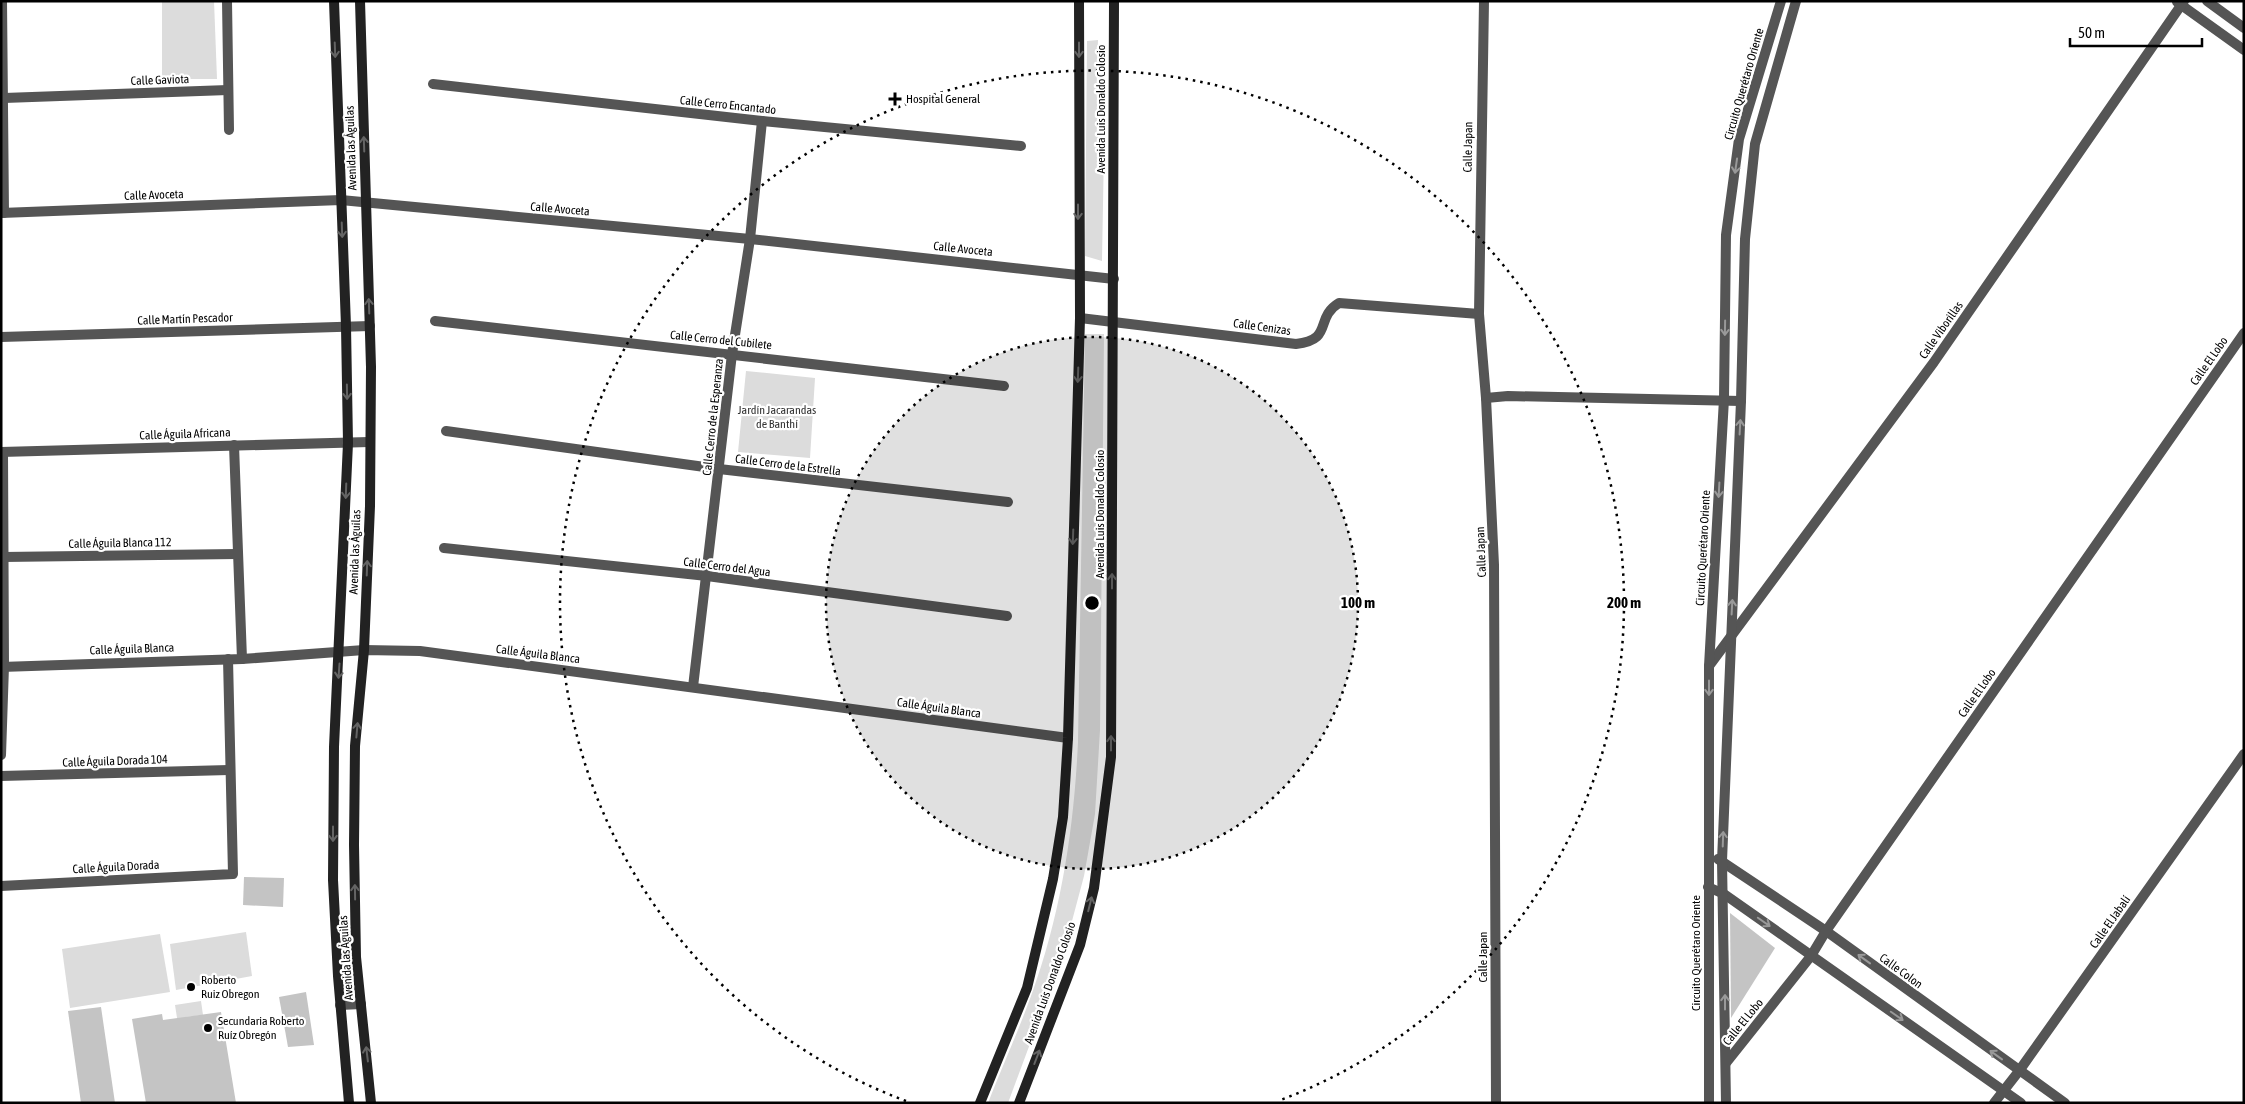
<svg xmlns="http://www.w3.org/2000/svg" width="2245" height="1104" font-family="'Asap Condensed',sans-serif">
  <rect width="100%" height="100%" fill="#fff"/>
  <g fill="#dcdcdc">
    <path d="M 162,1 L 214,1 L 217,79 L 162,79 Z"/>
    <path d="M 1098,40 C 1097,76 1094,113 1104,148 L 1102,261 L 1085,256 L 1087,41 Z"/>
    <path d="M 1085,334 L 1104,334 L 1100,730 L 1095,814 L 1084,876 L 1068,936 L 1053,982 L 1008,1103 L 988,1103 C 1002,1067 1018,1032 1031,996 C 1061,914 1074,829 1078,742 Z"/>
    <path d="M 746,371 L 815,378 L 810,458 L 738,452 Z"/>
    <path d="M 246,932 L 252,976 L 176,990 L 170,944 Z"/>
    <path d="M 160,934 L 170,992 L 70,1008 L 62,949 Z"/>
    <path d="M 201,1001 L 203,1015 L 186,1017 L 183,1056 L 175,1005 Z"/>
  </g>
  <g fill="#c4c4c4">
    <path d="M 244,877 L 284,878 L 283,907 L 243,905 Z"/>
    <path d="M 1730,913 L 1775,948 L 1731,1018 Z"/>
    <path d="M 306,992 L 314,1045 L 288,1047 L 279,997 Z"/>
    <path d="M 101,1007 L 115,1103 L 81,1103 L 68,1011 Z"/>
    <path d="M 221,1012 L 236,1103 L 146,1103 L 132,1019 L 162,1014 L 163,1020 Z"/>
  </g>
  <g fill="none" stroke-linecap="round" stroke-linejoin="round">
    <g stroke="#555" stroke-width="10">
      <path d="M 2,1 L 4,213"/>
      <path d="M 227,1 L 229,130"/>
      <path d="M 1484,1 L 1479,314 L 1486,398 L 1494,565 L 1496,1103"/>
      <path d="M 2207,1 L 2244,28"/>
      <path d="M 2177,2 L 2244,50"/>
      <path d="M 433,84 L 762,121 L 1021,146"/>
      <path d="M 4,98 L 228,90"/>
      <path d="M 1,213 L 341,200 L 750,239 L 1114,279"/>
      <path d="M 1080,318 L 1296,344 C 1334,340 1314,318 1339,303 L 1479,314"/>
      <path d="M 435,321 L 1004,386"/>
      <path d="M 1,337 L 370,326"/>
      <path d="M 1486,398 L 1508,396 L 1741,401"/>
      <path d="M 446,431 L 719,469 L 1008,502"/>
      <path d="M 234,445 L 242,659"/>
      <path d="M 1,452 L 369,442"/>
      <path d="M 444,548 L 707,576 L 1007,616"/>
      <path d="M 3,557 L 237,554"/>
      <path d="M 1709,666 L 1934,362 L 2184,1"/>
      <path d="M 1,667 L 242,659 L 364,650 L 420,651 L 1068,738"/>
      <path d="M 693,687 L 732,354 L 750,239 L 762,121"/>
      <path d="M 1,755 L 4,666 L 3,452"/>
      <path d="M 1,776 L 229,770"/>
      <path d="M 1718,859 L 1826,931 L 2065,1103"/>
      <path d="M 1,886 L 233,874 L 228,659"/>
      <path d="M 1708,887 L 1724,894 L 2021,1103"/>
      <path d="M 340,1005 L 361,1004"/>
      <path d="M 1726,1063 L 1811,956 L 1826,931 L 2244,333"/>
      <path d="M 1709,1103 L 1709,666 L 1724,399 L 1726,235 L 1739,139 L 1781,1"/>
      <path d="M 1726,1103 L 1722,861 L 1741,401 L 1745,239 L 1755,144 L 1796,1"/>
      <path d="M 1994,1103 L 2019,1071 L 2244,754"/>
    </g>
    <g stroke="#222" stroke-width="10">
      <path d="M 334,1 L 346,326 L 348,443 L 334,747 L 333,880 L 338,976 L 349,1103"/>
      <path d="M 360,1 L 371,367 L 370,506 L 364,650 L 355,746 L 354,845 L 356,957 L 371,1103"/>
      <path d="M 980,1103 L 1027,988 L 1053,879 L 1063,817 L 1068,738 L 1080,318 L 1079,1"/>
      <path d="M 1019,1103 L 1080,945 L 1094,888 L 1111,757 L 1114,1"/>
    </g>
  </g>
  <defs><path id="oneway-shaft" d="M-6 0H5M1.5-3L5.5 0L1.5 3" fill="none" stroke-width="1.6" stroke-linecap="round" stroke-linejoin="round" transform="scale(1.25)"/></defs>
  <g stroke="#646464">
    <use href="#oneway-shaft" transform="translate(335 50) rotate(88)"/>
    <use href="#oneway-shaft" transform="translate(1079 50) rotate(90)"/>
    <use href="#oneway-shaft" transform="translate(364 144) rotate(-92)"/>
    <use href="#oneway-shaft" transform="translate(1078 212) rotate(90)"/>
    <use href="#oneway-shaft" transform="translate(342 230) rotate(88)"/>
    <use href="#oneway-shaft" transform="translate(369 306) rotate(-92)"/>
    <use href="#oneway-shaft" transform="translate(1078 375) rotate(92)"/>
    <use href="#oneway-shaft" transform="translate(347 392) rotate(89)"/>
    <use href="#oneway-shaft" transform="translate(346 491) rotate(92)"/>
    <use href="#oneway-shaft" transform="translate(1073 537) rotate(92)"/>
    <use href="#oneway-shaft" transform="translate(367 568) rotate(-88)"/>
    <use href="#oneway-shaft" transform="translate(1112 581) rotate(-90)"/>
    <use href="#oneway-shaft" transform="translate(339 671) rotate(94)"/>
    <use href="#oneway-shaft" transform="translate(357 730) rotate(-85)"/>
    <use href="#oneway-shaft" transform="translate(1111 743) rotate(-90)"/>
    <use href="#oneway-shaft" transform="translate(333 834) rotate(90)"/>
    <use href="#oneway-shaft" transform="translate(355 892) rotate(-91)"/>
    <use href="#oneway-shaft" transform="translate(1090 904) rotate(-76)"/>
    <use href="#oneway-shaft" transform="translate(367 1054) rotate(-97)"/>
    <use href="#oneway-shaft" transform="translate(1037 1057) rotate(-69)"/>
  </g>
  <g stroke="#999">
    <use href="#oneway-shaft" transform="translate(1736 166) rotate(98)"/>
    <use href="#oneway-shaft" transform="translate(1725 328) rotate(91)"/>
    <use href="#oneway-shaft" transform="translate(1740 427) rotate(-87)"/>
    <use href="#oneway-shaft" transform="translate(1719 490) rotate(93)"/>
    <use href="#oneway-shaft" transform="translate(1732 607) rotate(-87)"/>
    <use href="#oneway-shaft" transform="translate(1709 688) rotate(90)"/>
    <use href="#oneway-shaft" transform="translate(1723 839) rotate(-88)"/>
    <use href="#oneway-shaft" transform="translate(1764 922) rotate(35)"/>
    <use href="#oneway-shaft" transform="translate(1864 959) rotate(-144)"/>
    <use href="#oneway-shaft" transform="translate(1725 1002) rotate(-90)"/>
    <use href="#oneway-shaft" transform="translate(1897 1016) rotate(35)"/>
    <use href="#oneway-shaft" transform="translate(1996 1055) rotate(-144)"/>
  </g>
  <circle cx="1092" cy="603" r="266" fill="#000" fill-opacity=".12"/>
  <g fill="none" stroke="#000" stroke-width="2.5" stroke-dasharray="2.5 5">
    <circle cx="1092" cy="603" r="266"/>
    <path d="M906 1101A532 532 0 1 1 1278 1101"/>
  </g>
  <g fill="#000" stroke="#fff" stroke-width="2">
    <path d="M892.5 91.5h5v5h5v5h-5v5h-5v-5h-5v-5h5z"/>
    <circle cx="191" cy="987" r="5"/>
    <circle cx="208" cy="1028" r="5"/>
  </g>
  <g text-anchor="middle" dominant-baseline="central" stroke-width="4.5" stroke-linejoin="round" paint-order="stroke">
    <g font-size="12" fill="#000" stroke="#fff">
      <text transform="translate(160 80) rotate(-2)">Calle Gaviota</text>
      <text transform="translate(1744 84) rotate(-74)">Circuito Querétaro Oriente</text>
      <text transform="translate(728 105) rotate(6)">Calle Cerro Encantado</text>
      <text transform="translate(1101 109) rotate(-90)">Avenida Luis Donaldo Colosio</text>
      <text transform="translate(1468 147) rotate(-89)">Calle Japan</text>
      <text transform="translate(351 148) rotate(-92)">Avenida las Águilas</text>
      <text transform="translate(154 195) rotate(-2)">Calle Avoceta</text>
      <text transform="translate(560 209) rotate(5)">Calle Avoceta</text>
      <text transform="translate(963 249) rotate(6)">Calle Avoceta</text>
      <text transform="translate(185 319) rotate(-2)">Calle Martín Pescador</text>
      <text transform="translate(1262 327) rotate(8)">Calle Cenizas</text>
      <text transform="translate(1941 330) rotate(-55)">Calle Viborillas</text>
      <text transform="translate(721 340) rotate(6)">Calle Cerro del Cubilete</text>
      <text transform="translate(2209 361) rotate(-55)">Calle El Lobo</text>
      <text transform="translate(713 417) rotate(-84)">Calle Cerro de la Esperanza</text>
      <text transform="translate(185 434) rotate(-2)">Calle Águila Africana</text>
      <text transform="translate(788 465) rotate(7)">Calle Cerro de la Estrella</text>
      <text transform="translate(1100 514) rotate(-90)">Avenida Luis Donaldo Colosio</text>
      <text transform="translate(120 543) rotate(-1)">Calle Águila Blanca 112</text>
      <text transform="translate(1703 548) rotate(-87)">Circuito Querétaro Oriente</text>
      <text transform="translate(355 552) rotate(-88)">Avenida las Águilas</text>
      <text transform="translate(1481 552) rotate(-92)">Calle Japan</text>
      <text transform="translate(727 567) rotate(7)">Calle Cerro del Agua</text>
      <text transform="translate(132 649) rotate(-2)">Calle Águila Blanca</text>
      <text transform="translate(538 654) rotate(7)">Calle Águila Blanca</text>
      <text transform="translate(1977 693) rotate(-55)">Calle El Lobo</text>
      <text transform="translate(939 708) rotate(8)">Calle Águila Blanca</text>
      <text transform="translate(115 761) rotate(-2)">Calle Águila Dorada 104</text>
      <text transform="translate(116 867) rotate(-3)">Calle Águila Dorada</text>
      <text transform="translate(2110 922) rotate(-55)">Calle El Jabalí</text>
      <text transform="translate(1696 953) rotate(-90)">Circuito Querétaro Oriente</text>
      <text transform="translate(1483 957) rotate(-90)">Calle Japan</text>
      <text transform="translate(346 958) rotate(-94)">Avenida las Águilas</text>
      <text transform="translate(1901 971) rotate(36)">Calle Colon</text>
      <text transform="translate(1050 983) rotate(-70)">Avenida Luis Donaldo Colosio</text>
      <text transform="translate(1743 1022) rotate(-51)">Calle El Lobo</text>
    </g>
    <g font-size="12" fill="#000" stroke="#fff" text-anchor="start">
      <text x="906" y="99">Hospital General</text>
      <text x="201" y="980">Roberto<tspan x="201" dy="14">Ruiz Obregon</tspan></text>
      <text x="218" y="1021">Secundaria Roberto<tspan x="218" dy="14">Ruíz Obregón</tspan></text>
    </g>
    <g font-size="12" fill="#333" stroke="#fff">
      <text x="777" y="410">Jardín Jacarandas<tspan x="777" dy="14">de Banthí</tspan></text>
    </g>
  </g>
  <circle cx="1092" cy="603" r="8" fill="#000" stroke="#fff" stroke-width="2.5"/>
  <g font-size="15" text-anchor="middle" font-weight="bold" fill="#000" stroke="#fff" stroke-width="4.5" stroke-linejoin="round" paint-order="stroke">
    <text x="1358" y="608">100 m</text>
    <text x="1624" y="608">200 m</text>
  </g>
  <rect width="2245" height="1104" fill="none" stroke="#000000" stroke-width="5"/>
  <path d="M2070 38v8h132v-8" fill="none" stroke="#000000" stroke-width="2.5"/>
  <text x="2078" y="38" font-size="15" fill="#000000" stroke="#ffffff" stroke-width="4" paint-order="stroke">50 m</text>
</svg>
